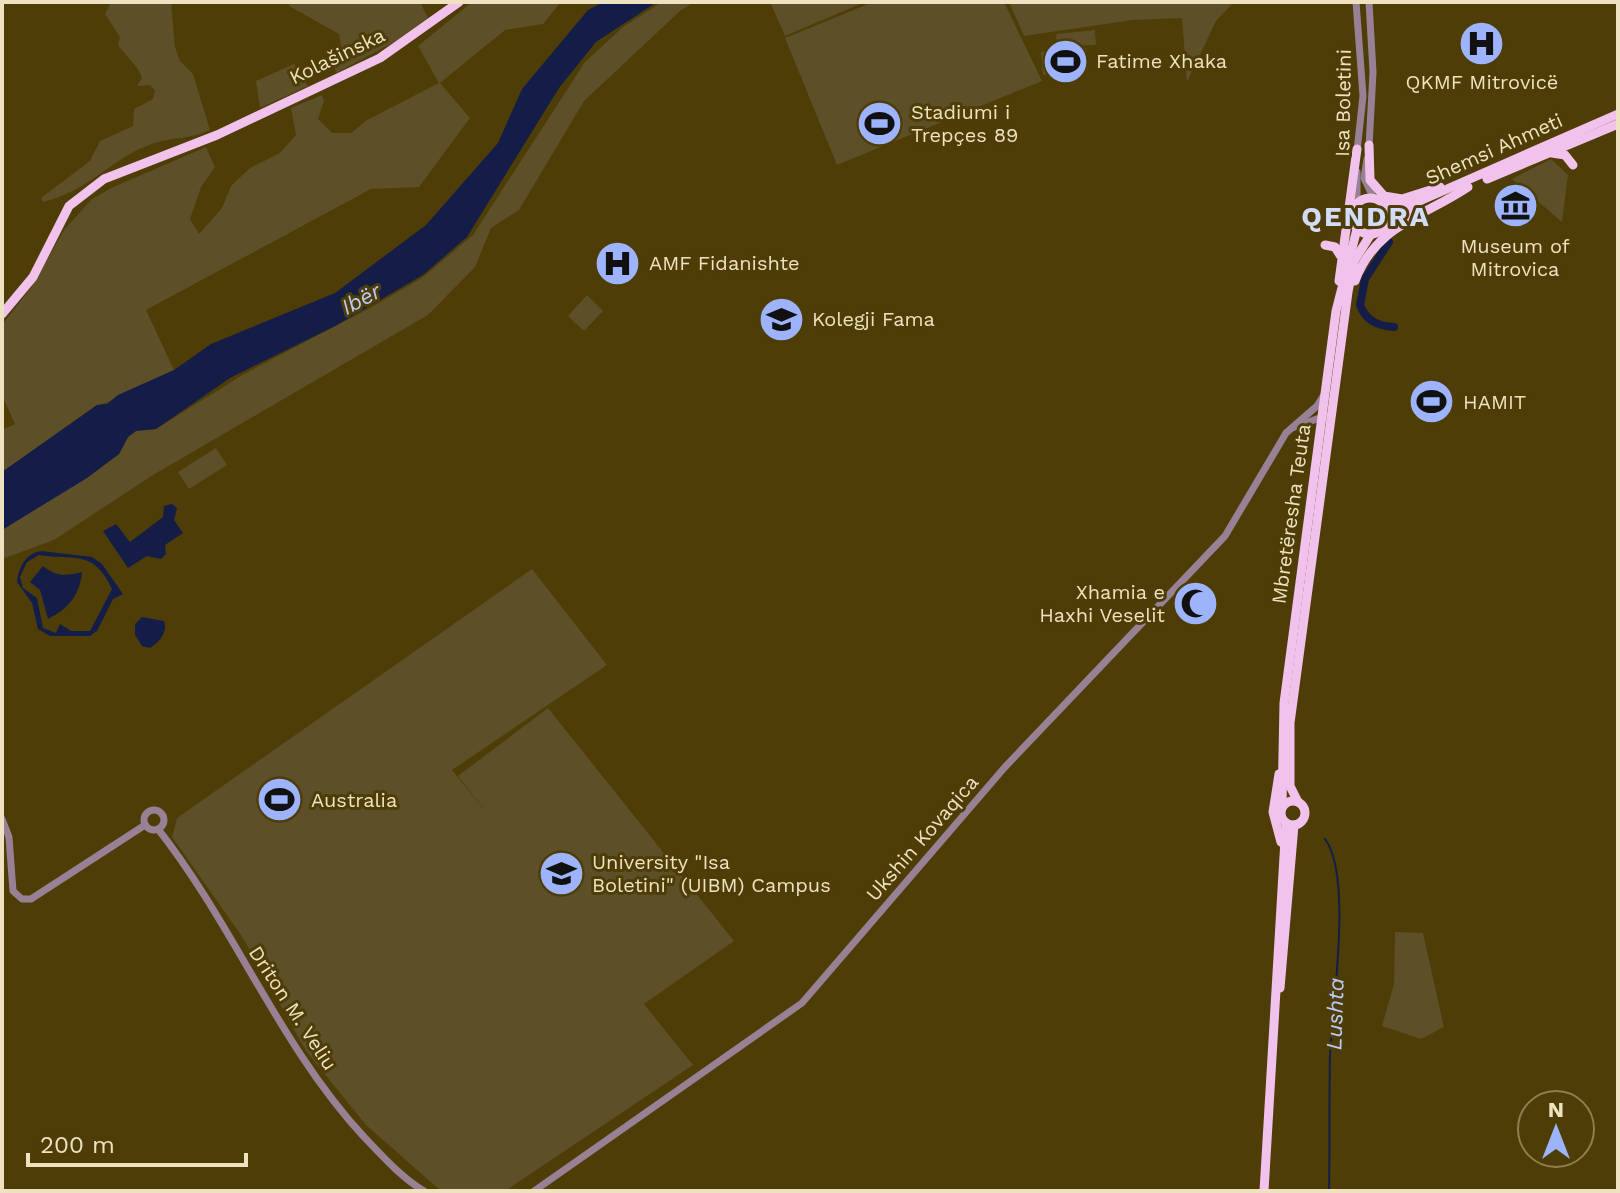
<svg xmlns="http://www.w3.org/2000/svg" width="1620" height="1193" font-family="'Work Sans',sans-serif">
  <rect width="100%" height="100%" fill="#4e3d06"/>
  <g fill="#5d4f27">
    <path d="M 111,2 L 171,2 L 175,47 L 180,61 L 193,74 L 210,130 C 192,139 173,137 155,143 C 113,156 90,191 43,202 L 41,198 L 90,161 L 100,141 L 133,126 L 134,109 L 153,99 L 155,90 L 150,85 L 137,86 L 142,78 C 139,67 125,55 118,45 L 120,37 L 105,14 Z"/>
    <path d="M 290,2 L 420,2 L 428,18 L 396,41 L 336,73 L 334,64 L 343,59 L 339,34 L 289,6 Z"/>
    <path d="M 472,2 L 561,2 L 543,24 L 505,30 L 440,83 L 470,118 L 419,187 L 371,189 L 146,310 L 174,370 C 158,377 108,405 97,405 L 2,472 L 2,430 L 15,424 L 2,395 L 2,325 L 33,285 L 64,230 L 91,200 L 111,188 L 206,147 L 215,167 L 201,187 L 190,219 L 199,234 L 222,208 L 231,186 L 250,168 L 280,153 L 296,135 L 291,108 L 322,95 L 324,101 L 318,119 L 332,133 L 351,133 L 367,120 L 439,83 L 418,46 Z"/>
    <path d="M 662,2 L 694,2 L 680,11 L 584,101 L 519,210 L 491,228 L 475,267 L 428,315 L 153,475 L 54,540 L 2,559 L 2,530 L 119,454 L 128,437 L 136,431 L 156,429 L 244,374 L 370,308 L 422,278 L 473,235 L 585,62 L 623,27 Z"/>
    <path d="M 770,2 L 865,2 L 785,36 Z"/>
    <path d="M 873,2 L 1004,2 L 1042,81 L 837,165 L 785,38 Z"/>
    <path d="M 1009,2 L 1234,2 L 1216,21 L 1187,82 L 1182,18 L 1133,20 L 1024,36 Z"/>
    <path d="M 1095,30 L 1096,45 L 1057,46 L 1056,34 Z"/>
    <path d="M 1086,48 L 1088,70 L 1043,75 L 1041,52 Z"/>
    <path d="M 294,64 L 308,86 L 260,108 L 256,81 Z"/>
    <path d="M 1551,159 L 1568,175 L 1562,222 L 1512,179 Z"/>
    <circle cx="1370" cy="216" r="11"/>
    <path d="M 587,295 L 603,311 L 584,331 L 568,316 Z"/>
    <path d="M 216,448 L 227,465 L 189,489 L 178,472 Z"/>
    <path d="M 532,569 L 607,665 L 452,770 L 492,819 L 458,776 L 548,708 L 734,941 L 644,1004 L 693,1065 L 505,1191 L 441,1191 L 366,1125 L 306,1051 L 243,938 L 172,837 L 177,818 Z"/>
    <path d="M 1395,932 L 1423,933 L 1444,1027 L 1421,1039 L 1382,1026 L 1394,984 Z"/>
  </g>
  <g fill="#141d48" fill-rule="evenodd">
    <path d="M 603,2 L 657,2 L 596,42 L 559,88 L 467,237 L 423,275 L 335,326 L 230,378 L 156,429 L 136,431 L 128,437 L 119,454 L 87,478 L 2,530 L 2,472 L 97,405 L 107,404 L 118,395 L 174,370 L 211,344 L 335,293 L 426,225 L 498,143 L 522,89 L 588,10 Z"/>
    <path d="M 172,504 L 177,508 L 174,520 L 183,533 L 165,545 L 166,554 L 161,559 L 147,556 L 128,568 L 103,531 L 116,524 L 130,542 L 163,517 L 164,506 Z"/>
    <path d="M 41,551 L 92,557 L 102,564 L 123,594 L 113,599 L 97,631 L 90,636 L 50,636 L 38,629 L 32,603 L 17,582 C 19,567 25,554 41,551 ZM 39,555 C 76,561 93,549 112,589 L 90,631 L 71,631 L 60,624 L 56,633 L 43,628 L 37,598 L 23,588 L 20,577 L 27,562 Z"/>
    <path d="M 43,566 C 56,577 66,576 82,572 C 80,595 68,609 48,619 L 40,590 L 30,582 Z"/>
    <path d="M 142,617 L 164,621 C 168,633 159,642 150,648 L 142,646 L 135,635 L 135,624 Z"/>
  </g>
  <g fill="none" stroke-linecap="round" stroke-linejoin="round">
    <path stroke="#141d48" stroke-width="2" d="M 1325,839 C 1353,876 1332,1007 1330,1056 C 1329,1101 1330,1146 1329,1191"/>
    <path stroke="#141d48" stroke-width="8" d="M 1389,242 L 1365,279 L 1360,305 C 1366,321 1378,326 1394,327"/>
    <g stroke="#988195" stroke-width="7">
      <path d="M 1356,2 L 1363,96 L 1357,151"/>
      <path d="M 1369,147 L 1373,72 L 1369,2"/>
      <path d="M 1367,159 L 1364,178 L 1374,199"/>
      <path d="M 1357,204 L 1357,172"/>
      <path d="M 1292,428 L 1325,416"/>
      <circle cx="154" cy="820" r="10"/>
      <path d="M 2,819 L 9,837 L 13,891 L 22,899 L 31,899 L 145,825"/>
      <path d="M 158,829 C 235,927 280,1047 365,1138 C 383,1157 402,1178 424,1191"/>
      <path d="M 534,1191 L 802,1003 L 1005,767 L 1225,536 L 1286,433 L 1317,406 L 1324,395"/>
    </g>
    <g stroke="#f1c2eb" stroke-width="9">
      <path d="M 1369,145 L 1370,180 L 1384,196 L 1402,199 L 1440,187"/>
      <path d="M 1552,153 L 1565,155 L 1573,165"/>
      <path d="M 1487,179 L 1618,124"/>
      <circle cx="1370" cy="216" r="18"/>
      <path d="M 1382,203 L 1402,207 L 1422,200 L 1618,114"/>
      <path d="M 1388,220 L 1418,207"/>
      <path d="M 1325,245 L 1335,247 L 1340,255"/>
      <path d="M 1339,281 L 1357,149"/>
      <path d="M 1355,281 C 1375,226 1423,217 1468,187"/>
      <path d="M 2,314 L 33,277 L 69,206 L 104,179 L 217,135 L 380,58 L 459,2"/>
      <path d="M 1279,774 L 1273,812 L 1281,842"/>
      <circle cx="1293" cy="813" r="12"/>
      <path d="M 1298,802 L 1290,786 L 1290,723 L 1348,292 L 1354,261 L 1371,234"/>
      <path d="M 1282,806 L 1284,703 L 1336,311 L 1357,229"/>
      <path d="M 1280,988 L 1294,825"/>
      <path d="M 1264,1191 L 1286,823"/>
    </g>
  </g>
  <defs>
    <symbol id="hospital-disc" viewBox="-11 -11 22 22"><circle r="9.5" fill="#9db4fd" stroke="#4e3d06"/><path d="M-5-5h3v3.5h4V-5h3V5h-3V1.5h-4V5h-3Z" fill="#111"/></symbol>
    <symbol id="stadium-disc" viewBox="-11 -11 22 22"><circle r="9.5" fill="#9db4fd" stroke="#4e3d06"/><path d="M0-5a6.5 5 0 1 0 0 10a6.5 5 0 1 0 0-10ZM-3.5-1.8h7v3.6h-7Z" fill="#111"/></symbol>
    <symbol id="museum-disc" viewBox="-11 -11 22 22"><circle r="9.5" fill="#9db4fd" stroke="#4e3d06"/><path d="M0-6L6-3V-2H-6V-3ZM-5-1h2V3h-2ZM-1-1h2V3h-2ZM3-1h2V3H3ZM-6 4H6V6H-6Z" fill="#111"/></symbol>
    <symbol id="university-disc" viewBox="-11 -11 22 22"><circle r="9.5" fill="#9db4fd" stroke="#4e3d06"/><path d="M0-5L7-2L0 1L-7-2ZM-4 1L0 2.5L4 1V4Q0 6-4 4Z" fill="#111"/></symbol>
    <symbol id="mosque-disc" viewBox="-11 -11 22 22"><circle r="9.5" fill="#9db4fd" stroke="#4e3d06"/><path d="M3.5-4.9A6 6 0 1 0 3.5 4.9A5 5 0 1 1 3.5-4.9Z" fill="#111"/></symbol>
  </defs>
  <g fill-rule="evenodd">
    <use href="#hospital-disc" x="1456" y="18" width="51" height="51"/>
    <use href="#stadium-disc" x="1040" y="36" width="51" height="51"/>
    <use href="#stadium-disc" x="854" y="98" width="51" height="51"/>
    <use href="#museum-disc" x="1490" y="180" width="51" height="51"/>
    <use href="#hospital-disc" x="592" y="238" width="51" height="51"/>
    <use href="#university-disc" x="756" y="294" width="51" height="51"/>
    <use href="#stadium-disc" x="1406" y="376" width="51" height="51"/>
    <use href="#mosque-disc" x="1170" y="578" width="51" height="51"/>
    <use href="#stadium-disc" x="254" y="774" width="51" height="51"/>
    <use href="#university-disc" x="536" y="848" width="51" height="51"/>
  </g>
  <g text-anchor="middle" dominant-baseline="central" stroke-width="6" stroke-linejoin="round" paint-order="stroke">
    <g font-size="20" fill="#eee2c1" stroke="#4e3d06">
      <text transform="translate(337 56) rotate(-26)">Kolašinska</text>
      <text transform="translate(1343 103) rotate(-89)">Isa Boletini</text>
      <text transform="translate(1494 149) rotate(-24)">Shemsi Ahmeti</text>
      <text transform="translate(1291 514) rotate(-82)">Mbretëresha Teuta</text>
      <text transform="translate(922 838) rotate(-49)">Ukshin Kovaqica</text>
      <text transform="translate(293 1008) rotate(57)">Driton M. Veliu</text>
    </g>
    <g font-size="20" fill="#eee2c1" stroke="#4e3d06" text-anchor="start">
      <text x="1096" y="61">Fatime Xhaka</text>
      <text x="1482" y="82" text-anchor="middle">QKMF Mitrovicë</text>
      <text x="911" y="112">Stadiumi i<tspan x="911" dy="23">Trepçes 89</tspan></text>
      <text x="1515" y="246" text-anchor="middle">Museum of<tspan x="1515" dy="23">Mitrovica</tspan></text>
      <text x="649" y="263">AMF Fidanishte</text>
      <text x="812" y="319">Kolegji Fama</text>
      <text x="1463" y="402">HAMIT</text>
      <text x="1165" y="592" text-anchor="end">Xhamia e<tspan x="1165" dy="23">Haxhi Veselit</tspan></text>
      <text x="311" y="800">Australia</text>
      <text x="592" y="862">University "Isa<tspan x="592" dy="23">Boletini" (UIBM) Campus</tspan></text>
    </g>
    <g font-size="22" font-style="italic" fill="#bcccfa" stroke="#4e3d06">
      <text transform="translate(361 299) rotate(-28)">Ibër</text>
      <text transform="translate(1335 1014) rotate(-88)">Lushta</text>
    </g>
    <g font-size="28" font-weight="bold" letter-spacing="2" fill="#d2dcf8" stroke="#4e3d06">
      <text x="1366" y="216">QENDRA</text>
    </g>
  </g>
  <rect width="1620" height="1193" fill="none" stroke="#eee2c1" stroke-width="8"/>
  <g transform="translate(1556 1129)"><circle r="38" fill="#4e3d06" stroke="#8e7f51" stroke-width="2"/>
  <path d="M0-6L14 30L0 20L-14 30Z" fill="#9db4fd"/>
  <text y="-12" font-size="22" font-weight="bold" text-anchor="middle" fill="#eee2c1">N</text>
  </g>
  <path d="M28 1153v12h218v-12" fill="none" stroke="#eee2c1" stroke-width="4"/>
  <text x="40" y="1153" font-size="24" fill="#eee2c1" stroke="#4e3d06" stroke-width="6" paint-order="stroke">200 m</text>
</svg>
